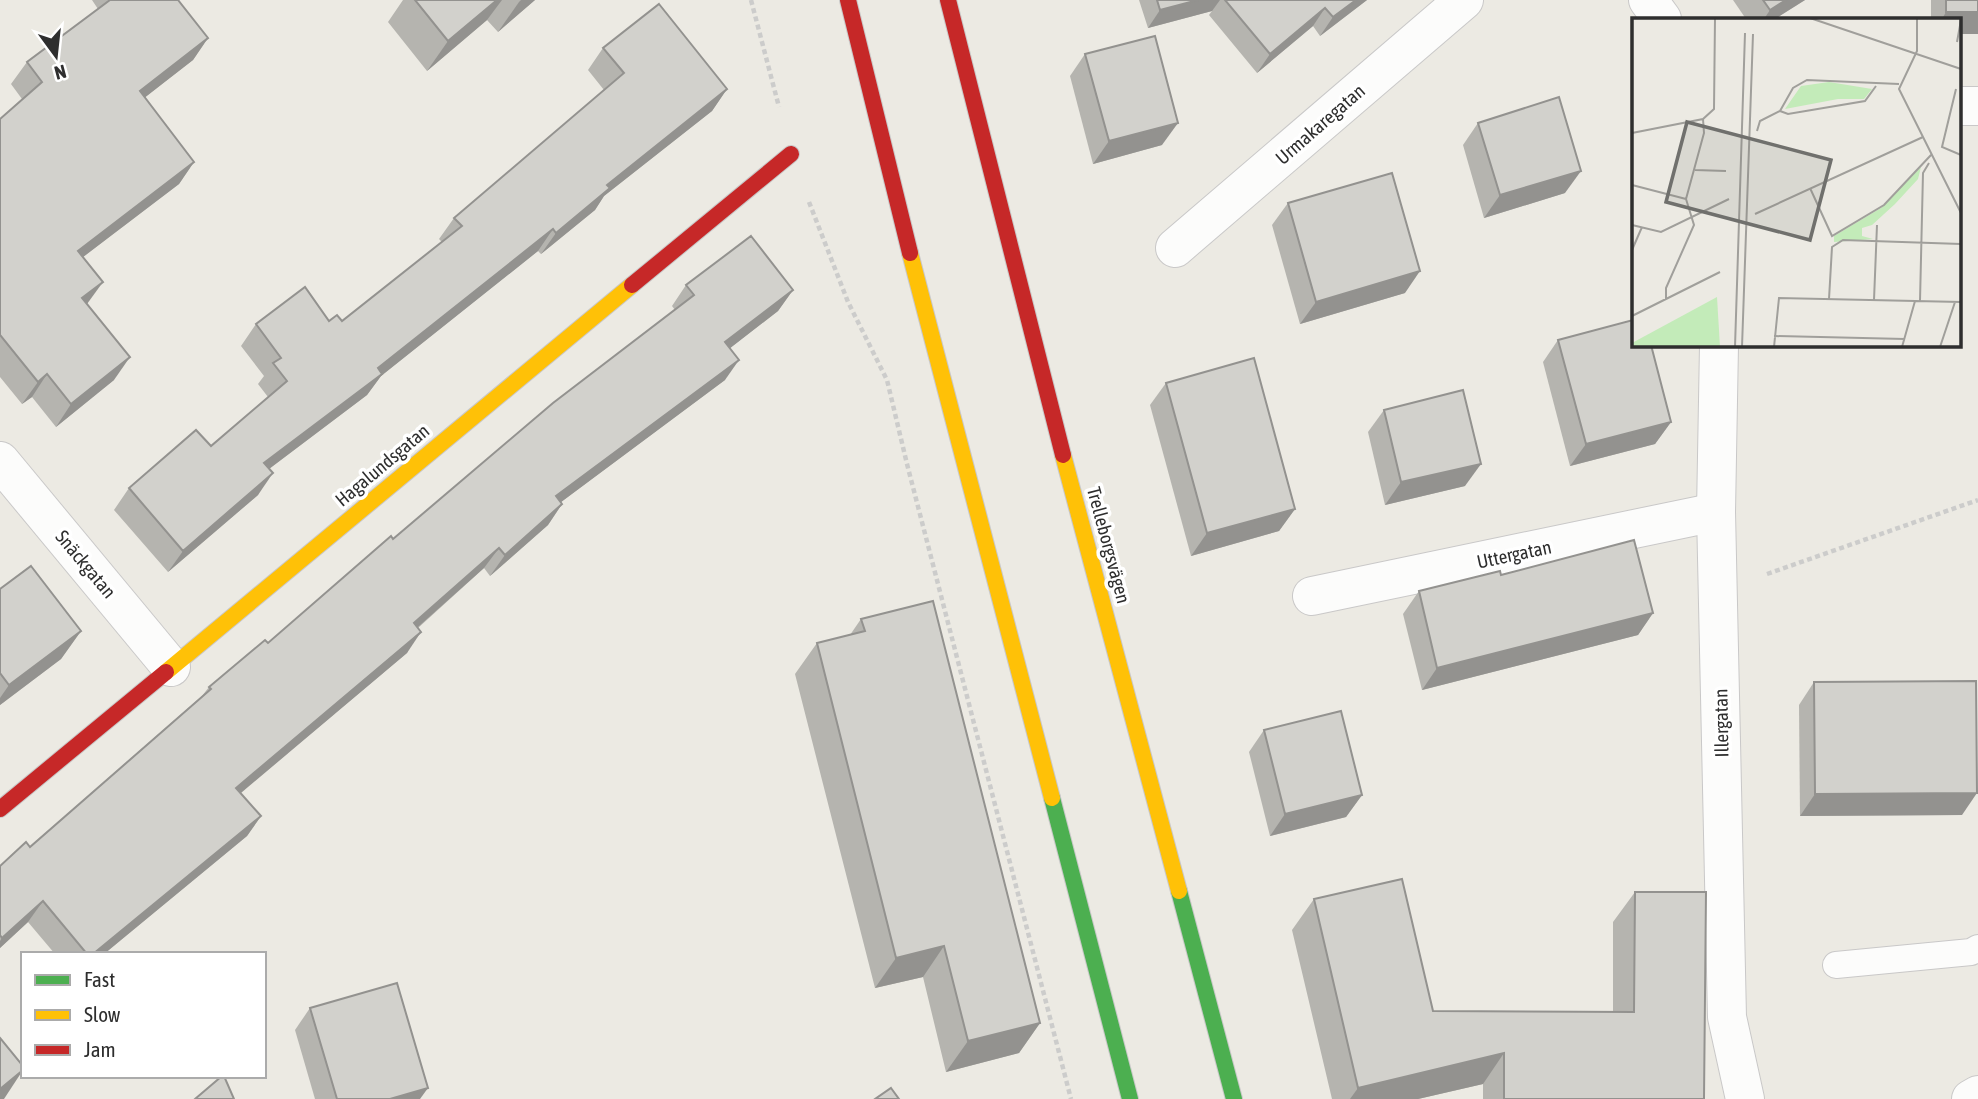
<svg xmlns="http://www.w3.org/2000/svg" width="1978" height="1099" font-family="'Asap Condensed',sans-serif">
  <rect width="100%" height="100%" fill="#eceae3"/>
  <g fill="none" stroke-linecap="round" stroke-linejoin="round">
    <defs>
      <path id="lane" d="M 1836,965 L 1971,952 L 1978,948"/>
      <g id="street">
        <path d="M 1648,0 L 1662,19"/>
        <path d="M 1959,106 L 1978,106"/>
        <path d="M 1175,248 L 1464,0"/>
        <path d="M 1719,345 L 1716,512 L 1727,1017 L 1745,1099"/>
        <path d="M 0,461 L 171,667"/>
        <path d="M 1312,596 L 1716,512"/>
        <path d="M 1971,1099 L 1978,1095"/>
      </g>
      <g id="fast">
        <path d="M 1052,798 L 1130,1099"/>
        <path d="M 1179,891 L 1234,1099"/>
      </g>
      <g id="slow">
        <path d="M 910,253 L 1052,798"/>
        <path d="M 1063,455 L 1179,891"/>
        <path d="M 166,672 L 632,285"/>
      </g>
      <g id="jam">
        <path d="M 848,0 L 910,253"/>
        <path d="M 948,0 L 1063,455"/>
        <path d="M 632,285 L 791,154"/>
        <path d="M 0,809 L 166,672"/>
      </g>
    </defs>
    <use href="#lane" stroke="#c9c8c8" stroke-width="28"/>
    <use href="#street" stroke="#c9c8c8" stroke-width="40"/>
    <use href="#fast" stroke="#c9c8c8" stroke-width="18"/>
    <use href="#slow" stroke="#c9c8c8" stroke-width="18"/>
    <use href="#jam" stroke="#c9c8c8" stroke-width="18"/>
    <g stroke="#cccccb" stroke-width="4.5" stroke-dasharray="5 3.5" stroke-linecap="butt">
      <path d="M 751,0 L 779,107"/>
      <path d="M 809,202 L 848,302 L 887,380 L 907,464 L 1071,1099"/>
      <path d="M 1767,574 L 1978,500"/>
    </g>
    <use href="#lane" stroke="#fcfcfb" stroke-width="26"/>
    <use href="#street" stroke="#fcfcfb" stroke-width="38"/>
    <use href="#fast" stroke="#4caf50" stroke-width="16"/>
    <use href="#slow" stroke="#ffc107" stroke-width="16"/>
    <use href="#jam" stroke="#c62828" stroke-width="16"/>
  </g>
  <g fill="#b5b4af">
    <path d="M 92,0 L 178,0 L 208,38 L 193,60 L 145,97 L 194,162 L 179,184 L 83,257 L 87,305 L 114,380 L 56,427 L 32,397 L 22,404 L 0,377 L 0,119 L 22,99 L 11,84 L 27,62 L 98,9 Z"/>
    <path d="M 403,0 L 535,0 L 498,32 L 487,20 L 427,71 L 388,22 Z"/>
    <path d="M 1139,0 L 1367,0 L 1320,36 L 1313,26 L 1257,73 L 1209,15 L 1212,11 L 1148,28 Z"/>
    <path d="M 1733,0 L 1805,0 L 1775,19 L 1746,19 Z"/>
    <path d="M 1931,0 L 1978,0 L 1978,34 L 1959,34 L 1959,19 L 1931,19 Z"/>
    <path d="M 603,48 L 727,89 L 712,111 L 604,196 L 595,210 L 541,254 L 538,251 L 381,376 L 367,395 L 269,469 L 258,495 L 168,572 L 114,510 L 129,488 L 211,446 L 268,397 L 258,384 L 264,376 L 241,346 L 256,324 L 329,321 L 342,321 L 442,242 L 439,239 L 454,218 L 604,90 L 588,70 Z"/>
    <path d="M 1085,54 L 1162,145 L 1093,164 L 1070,76 Z"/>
    <path d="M 1478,123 L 1565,193 L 1484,218 L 1463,145 Z"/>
    <path d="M 1288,203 L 1405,293 L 1300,324 L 1272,225 Z"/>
    <path d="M 686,285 L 793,290 L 778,311 L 730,348 L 725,380 L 561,502 L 562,504 L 548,525 L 490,576 L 484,568 L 418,628 L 407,653 L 240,793 L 261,816 L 247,836 L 104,954 L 55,954 L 28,922 L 0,948 L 0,866 L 30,847 L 202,696 L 209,687 L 268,643 L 393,539 L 675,310 L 672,306 Z"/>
    <path d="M 1558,340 L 1671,422 L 1655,444 L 1570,466 L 1543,362 Z"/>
    <path d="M 1166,383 L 1295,509 L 1279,531 L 1191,556 L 1150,405 Z"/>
    <path d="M 1384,410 L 1465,486 L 1385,505 L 1368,432 Z"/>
    <path d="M 1501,575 L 1653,613 L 1638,635 L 1422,690 L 1403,614 L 1419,591 Z"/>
    <path d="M 0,589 L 81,631 L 61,659 L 0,705 Z"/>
    <path d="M 861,619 L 1040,1023 L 1019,1053 L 946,1072 L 923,977 L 875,988 L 795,674 L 817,643 L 850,635 Z"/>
    <path d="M 1814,682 L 1962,815 L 1800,816 L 1799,705 Z"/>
    <path d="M 1264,730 L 1362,795 L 1346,817 L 1270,836 L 1249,752 Z"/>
    <path d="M 1635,892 L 1704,1099 L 1483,1099 L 1483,1084 L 1418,1099 L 1332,1099 L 1292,930 L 1314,899 L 1433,1011 L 1613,1012 L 1613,922 Z"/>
    <path d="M 310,1008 L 420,1099 L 315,1099 L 295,1030 Z"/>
  </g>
  <g fill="#93928f">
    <path d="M 497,0 L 502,0 L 487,20 L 427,71 L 448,41 Z"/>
    <path d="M 521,0 L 535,0 L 498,32 L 519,2 Z"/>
    <path d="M 1198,0 L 1220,0 L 1212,11 L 1148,28 L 1160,10 Z"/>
    <path d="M 1356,0 L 1367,0 L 1320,36 L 1333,17 Z"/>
    <path d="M 1786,0 L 1805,0 L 1775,19 L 1764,19 L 1770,10 Z"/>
    <path d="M 1325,8 L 1313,26 L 1257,73 L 1270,54 Z"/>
    <path d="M 1946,12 L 1978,12 L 1978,34 L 1959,34 L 1959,19 L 1942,19 Z"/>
    <path d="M 208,38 L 193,60 L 125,113 L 140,91 Z"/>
    <path d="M 727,89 L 712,111 L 604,196 L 595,210 L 541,254 L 556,233 L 607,185 Z"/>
    <path d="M 1178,123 L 1162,145 L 1093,164 L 1109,141 Z"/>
    <path d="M 194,162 L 179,184 L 62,273 L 78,251 Z"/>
    <path d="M 1581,171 L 1565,193 L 1484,218 L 1500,195 Z"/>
    <path d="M 553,229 L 538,251 L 381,376 L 367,395 L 249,484 L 264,463 L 378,368 Z"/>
    <path d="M 1420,271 L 1405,293 L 1300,324 L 1316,302 Z"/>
    <path d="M 103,282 L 87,304 L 82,298 Z"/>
    <path d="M 793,290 L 778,311 L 711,363 L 725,342 Z"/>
    <path d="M 130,357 L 114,380 L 56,427 L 71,404 Z"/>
    <path d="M 739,360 L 725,380 L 541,517 L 556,496 Z"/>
    <path d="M 47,374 L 32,397 L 22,404 L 38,382 Z"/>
    <path d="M 1671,422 L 1655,444 L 1570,466 L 1586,444 Z"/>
    <path d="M 1481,464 L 1465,486 L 1385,505 L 1401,482 Z"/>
    <path d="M 273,473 L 258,495 L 168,572 L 183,551 Z"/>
    <path d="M 562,504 L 548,525 L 490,576 L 505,555 Z"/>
    <path d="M 1295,509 L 1279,531 L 1191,556 L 1207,533 Z"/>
    <path d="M 499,548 L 484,568 L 400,643 L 414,623 Z"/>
    <path d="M 1653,613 L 1638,635 L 1422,690 L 1437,668 Z"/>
    <path d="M 81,631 L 61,659 L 0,705 L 0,698 L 9,685 Z"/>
    <path d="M 421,632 L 407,653 L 222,809 L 236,788 Z"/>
    <path d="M 1977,793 L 1962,815 L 1800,816 L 1815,794 Z"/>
    <path d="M 1362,795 L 1346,817 L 1270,836 L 1285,814 Z"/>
    <path d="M 261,816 L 247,836 L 104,954 L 93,954 Z"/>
    <path d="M 43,901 L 28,922 L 0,948 L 0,941 L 2,938 Z"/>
    <path d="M 944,946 L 923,977 L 875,988 L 896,958 Z"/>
    <path d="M 1040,1023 L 1019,1053 L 946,1072 L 968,1041 Z"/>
    <path d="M 1504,1053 L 1483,1084 L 1418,1099 L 1350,1099 L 1358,1088 Z"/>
    <path d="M 23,1070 L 4,1099 L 0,1099 L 0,1089 Z"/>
    <path d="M 428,1088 L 420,1099 L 390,1099 Z"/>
  </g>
  <g fill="#d2d1cc" stroke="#93928f" stroke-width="2">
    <path d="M 110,0 L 178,0 L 208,38 L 140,91 L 194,162 L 78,251 L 103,282 L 82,298 L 130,357 L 71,404 L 47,374 L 38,382 L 0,335 L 0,119 L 42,82 L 27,62 Z"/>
    <path d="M 415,0 L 497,0 L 448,41 Z"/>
    <path d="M 1157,0 L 1198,0 L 1160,10 Z"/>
    <path d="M 1225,0 L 1356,0 L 1333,17 L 1325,8 L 1270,54 Z"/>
    <path d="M 1763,0 L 1786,0 L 1770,10 Z"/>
    <rect x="1946" y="0" width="32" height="12"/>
    <path d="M 659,4 L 727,89 L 607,185 L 610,188 L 556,233 L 553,229 L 378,368 L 382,374 L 264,463 L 273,473 L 183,551 L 129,488 L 196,430 L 211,446 L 287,381 L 273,363 L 281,358 L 256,324 L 305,287 L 329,321 L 337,315 L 342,321 L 462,226 L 454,218 L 624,73 L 603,48 Z"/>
    <path d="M 1155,36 L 1178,123 L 1109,141 L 1085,54 Z"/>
    <path d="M 1559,97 L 1581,171 L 1500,195 L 1478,123 Z"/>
    <path d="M 1392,173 L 1420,271 L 1316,302 L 1288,203 Z"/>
    <path d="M 751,236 L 793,290 L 725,342 L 739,360 L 556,496 L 562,504 L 505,555 L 499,548 L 414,623 L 421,632 L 236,788 L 261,816 L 93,954 L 87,954 L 43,901 L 2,938 L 0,935 L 0,866 L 26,842 L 30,847 L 211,689 L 209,687 L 265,640 L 268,643 L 391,536 L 393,539 L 553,403 L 694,295 L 686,285 Z"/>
    <path d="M 1633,320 L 1633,345 L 1651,345 L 1671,422 L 1586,444 L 1558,340 Z"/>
    <path d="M 1254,358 L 1295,509 L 1207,533 L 1166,383 Z"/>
    <path d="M 1463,390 L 1481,464 L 1401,482 L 1384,410 Z"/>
    <path d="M 1634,540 L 1653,613 L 1437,668 L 1419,591 L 1500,571 L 1501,575 Z"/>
    <path d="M 31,566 L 81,631 L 9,685 L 0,673 L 0,589 Z"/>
    <path d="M 933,601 L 1040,1023 L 968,1041 L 944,946 L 896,958 L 817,643 L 865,631 L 861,619 Z"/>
    <path d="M 1976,681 L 1977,793 L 1815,794 L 1814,682 Z"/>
    <path d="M 1341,711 L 1362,795 L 1285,814 L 1264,730 Z"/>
    <path d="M 1402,879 L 1433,1011 L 1634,1012 L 1635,892 L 1706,892 L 1704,1099 L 1504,1099 L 1504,1053 L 1358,1088 L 1314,899 Z"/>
    <path d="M 397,983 L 428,1088 L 390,1099 L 337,1099 L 310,1008 Z"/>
    <path d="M 0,1038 L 23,1066 L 23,1070 L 0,1089 Z"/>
    <path d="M 222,1076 L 224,1076 L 234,1099 L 195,1099 Z"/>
    <path d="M 891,1088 L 899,1099 L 875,1099 Z"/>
  </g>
  <g text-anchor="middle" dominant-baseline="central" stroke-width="7" stroke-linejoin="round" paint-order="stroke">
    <g font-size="19" fill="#2e2e2e" stroke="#fff">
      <text transform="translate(1320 124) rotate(-41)">Urmakaregatan</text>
      <text transform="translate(382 465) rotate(-40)">Hagalundsgatan</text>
      <text transform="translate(1109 545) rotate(75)">Trelleborgsvägen</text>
      <text transform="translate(1514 554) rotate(-12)">Uttergatan</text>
      <text transform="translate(86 564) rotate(50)">Snäckgatan</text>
      <text transform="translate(1721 723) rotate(-91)">Illergatan</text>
    </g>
  </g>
  <g transform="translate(1632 18)">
    <rect width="329" height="329" fill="#eceae3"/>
    <path d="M 197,64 L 240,71 L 232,81 L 206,81 L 153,91 L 169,68 ZM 289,149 L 286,161 L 263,186 L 240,207 L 230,210 L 230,218 L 241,221 L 202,224 L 202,218 L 249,190 Z" fill="#c3ebb9"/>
    <path d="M 85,279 L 88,329 L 0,329 L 0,325 Z" fill="#c3ebb9"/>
    <path fill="none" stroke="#a09f9b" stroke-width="2" d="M 178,0 L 329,51M 285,0 L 285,33 L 267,71 L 329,195M 325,24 L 329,2M 324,71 L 310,129 L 329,137M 148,93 L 156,96 L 233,83 L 244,68M 125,113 L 128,103 L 148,93 L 161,70 L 175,62 L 267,66M 0,115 L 71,101 L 82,91 L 83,0M 63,152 L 94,153M 0,167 L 54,181M 178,170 L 200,218 L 252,187 L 299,137M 123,196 L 291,119M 0,207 L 29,214 L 97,181M 0,232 L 10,209M 34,281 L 34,270 L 62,207 L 54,181 L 72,115 L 71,101M 197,281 L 200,229 L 211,222 L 329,226M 242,282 L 245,207M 288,283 L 291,155 L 297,145M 0,298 L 88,254M 142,318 L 273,321M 103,329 L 113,15M 110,329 L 121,16M 142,329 L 147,280 L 329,284M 270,329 L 283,283M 308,329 L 323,284"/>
    <path fill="#70706d" fill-opacity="0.15" stroke="#70706d" stroke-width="3.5" d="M 55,104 L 199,142 L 178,222 L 34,184 Z"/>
    <rect width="329" height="329" fill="none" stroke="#2e2e2e" stroke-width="3.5"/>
  </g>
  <rect x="21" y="952" width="245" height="126" fill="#ffffff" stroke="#ababab" stroke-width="2"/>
  <rect x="35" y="975" width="35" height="10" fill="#4caf50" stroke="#ababab" stroke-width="2"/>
  <text x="84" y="987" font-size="21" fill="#2e2e2e">Fast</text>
  <rect x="35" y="1010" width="35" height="10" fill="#ffc107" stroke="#ababab" stroke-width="2"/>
  <text x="84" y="1022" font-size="21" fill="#2e2e2e">Slow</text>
  <rect x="35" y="1045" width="35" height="10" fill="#c62828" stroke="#ababab" stroke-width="2"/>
  <text x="84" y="1057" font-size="21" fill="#2e2e2e">Jam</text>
  <g transform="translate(56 56) rotate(165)" stroke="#ffffff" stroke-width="5" paint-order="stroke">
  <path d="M0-5L12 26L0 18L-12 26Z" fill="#2e2e2e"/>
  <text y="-10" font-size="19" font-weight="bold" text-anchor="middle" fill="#2e2e2e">N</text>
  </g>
</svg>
